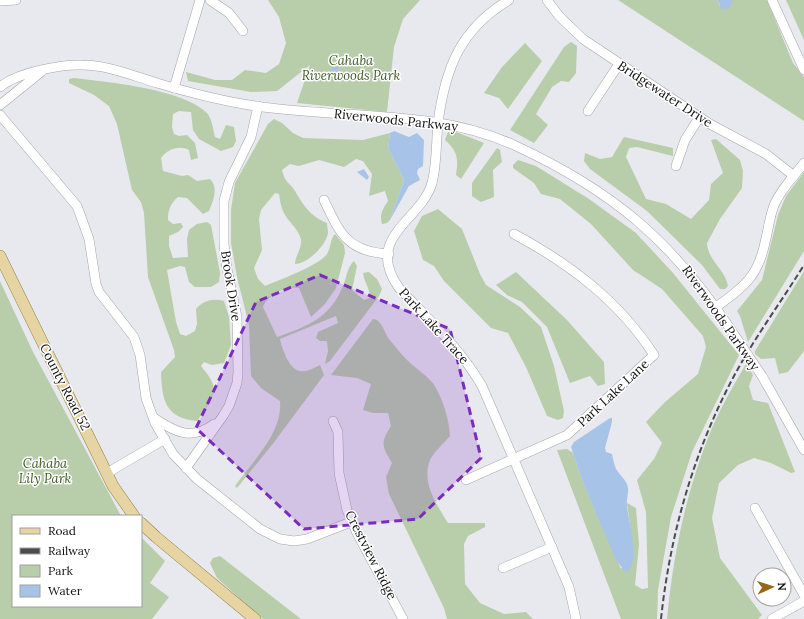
<svg xmlns="http://www.w3.org/2000/svg" width="804" height="619" font-family="Lora,serif">
  <rect width="100%" height="100%" fill="#e8e9ee"/>
  <g fill="#b8cda9">
    <path d="M 268,0 L 420,0 L 403,19 L 394,47 L 387,112 L 297,103 L 310,65 L 277,91 L 251,92 L 188,81 L 186,72 L 215,80 L 232,80 L 245,70 L 266,73 L 279,64 L 286,43 L 279,17 Z"/>
    <path d="M 618,0 L 717,0 L 720,6 L 732,0 L 767,0 L 793,63 L 804,77 L 804,121 Z"/>
    <path d="M 786,0 L 804,0 L 804,40 Z"/>
    <path d="M 571,42 L 577,46 L 576,73 L 569,82 L 561,81 L 552,87 L 536,114 L 548,125 L 534,143 L 510,130 L 564,47 Z"/>
    <path d="M 525,43 L 542,61 L 508,109 L 499,98 L 484,93 L 502,67 Z"/>
    <path d="M 74,78 C 108,82 183,89 207,113 C 212,119 213,129 215,137 L 220,139 L 226,125 L 234,127 L 236,141 L 233,147 L 221,151 L 199,139 L 193,130 L 191,112 L 179,111 L 173,114 L 172,127 L 174,134 L 179,136 L 187,135 L 195,143 L 198,158 L 191,160 L 189,150 C 180,145 167,149 161,158 L 163,171 L 182,176 L 188,175 L 197,181 L 210,179 C 219,188 213,201 209,211 L 203,214 L 187,198 L 178,197 C 170,204 168,210 168,220 L 173,224 L 181,223 L 183,227 L 178,232 L 169,236 L 169,246 L 173,258 L 188,257 L 187,239 L 189,230 L 197,224 L 207,222 L 211,225 L 220,273 L 219,282 L 211,287 L 195,287 L 189,282 L 185,267 L 180,266 L 167,270 L 176,322 L 180,334 L 186,336 L 195,331 L 197,324 L 196,309 C 203,300 214,298 224,301 L 229,317 L 231,345 L 224,363 L 212,365 L 204,362 L 201,366 C 205,371 210,377 212,382 C 218,395 204,411 197,421 C 165,418 162,400 161,372 L 175,357 L 174,350 L 148,277 L 144,213 L 141,202 L 132,190 L 117,124 L 109,106 L 94,95 L 69,83 L 69,79 Z"/>
    <path d="M 274,119 L 282,123 L 293,133 L 303,138 L 363,140 L 390,133 L 388,148 L 404,180 L 390,220 L 387,223 L 382,224 C 379,214 383,209 388,201 L 385,191 L 369,196 L 372,174 L 363,161 L 356,159 L 344,167 L 319,160 L 299,166 L 290,164 L 282,170 C 286,185 289,181 295,191 C 304,206 310,216 327,223 C 327,226 328,230 328,233 C 326,246 307,264 295,264 C 295,256 302,249 301,240 C 299,229 288,222 284,213 C 281,208 280,200 279,194 L 275,193 L 261,210 L 259,219 L 262,250 L 254,268 L 258,279 L 265,286 C 279,280 320,265 327,254 C 331,248 330,239 335,234 L 344,245 L 345,253 L 336,288 L 325,304 L 311,317 L 299,288 C 287,285 267,295 263,307 L 277,337 C 308,326 330,318 343,286 C 347,277 347,267 354,261 L 357,266 L 352,290 L 364,300 L 370,298 C 370,288 364,282 363,273 L 369,272 L 377,279 L 382,289 L 379,296 L 330,361 L 325,364 L 328,351 L 327,341 L 320,341 L 316,338 L 318,332 L 338,323 L 336,316 L 280,339 C 281,346 284,351 286,357 C 295,376 305,373 320,365 L 324,375 L 275,441 L 237,488 L 235,486 C 252,462 283,433 280,401 L 261,388 L 251,376 L 249,325 L 237,277 L 231,243 L 231,210 L 235,183 L 268,124 Z"/>
    <path d="M 448,132 L 456,132 L 484,143 L 461,179 L 456,175 C 459,158 457,151 445,140 Z"/>
    <path d="M 624,137 L 673,148 L 673,156 L 637,147 L 629,148 L 626,157 L 646,199 L 666,204 L 691,219 L 709,200 L 711,184 L 723,173 L 711,140 L 716,139 L 740,160 L 743,171 L 742,188 L 720,219 L 707,243 C 708,261 725,269 728,286 L 725,289 L 720,289 L 702,265 L 647,211 L 590,169 L 584,161 L 585,153 L 600,159 L 612,157 Z"/>
    <path d="M 497,148 L 500,150 L 502,162 L 493,170 L 494,197 L 481,202 L 472,196 L 472,183 Z"/>
    <path d="M 518,160 L 536,166 L 589,199 L 636,233 L 673,273 L 739,355 L 692,452 L 671,517 L 658,590 L 657,619 L 621,619 L 557,450 L 567,449 L 573,453 L 581,478 L 621,569 L 633,546 L 627,503 L 636,508 L 639,545 L 635,585 L 642,589 L 648,588 L 646,512 L 637,480 L 654,459 L 662,443 L 646,422 L 665,402 L 698,374 L 706,347 L 703,336 L 662,289 L 633,270 L 591,224 L 560,199 L 541,194 L 534,183 L 513,168 L 513,165 Z"/>
    <path d="M 804,172 L 804,251 L 748,342 L 740,316 L 737,311 L 762,280 L 778,215 L 786,196 Z"/>
    <path d="M 438,209 L 462,229 L 480,274 L 486,285 L 520,307 L 541,327 L 554,366 L 564,411 L 563,418 L 558,420 L 547,416 L 526,367 L 508,333 L 491,328 L 444,281 L 434,266 L 423,260 L 414,231 L 422,216 Z"/>
    <path d="M 804,271 L 804,351 L 788,372 L 779,374 L 775,358 L 761,359 L 755,354 L 755,351 Z"/>
    <path d="M 516,272 L 567,320 L 604,362 L 605,384 L 598,386 L 590,376 L 570,383 L 547,327 L 522,302 L 507,295 L 496,285 Z"/>
    <path d="M 0,281 L 33,352 L 121,516 L 13,516 L 13,606 L 141,606 L 141,537 L 165,561 L 150,583 L 169,597 L 152,619 L 0,619 Z"/>
    <path d="M 373,319 C 382,320 384,332 389,339 C 395,346 401,354 407,360 C 416,369 431,378 436,388 C 444,403 449,420 450,436 C 444,443 434,452 430,460 C 421,483 437,505 448,523 L 485,523 L 485,527 L 468,536 L 464,544 L 465,584 L 480,603 L 504,614 L 526,612 L 533,619 L 447,619 L 444,608 L 389,494 L 386,477 L 392,463 C 382,446 380,443 391,426 L 388,413 L 373,413 L 363,410 L 371,384 L 357,378 L 331,375 Z"/>
    <path d="M 746,364 L 753,375 L 749,386 L 753,400 L 768,403 L 795,472 L 791,473 L 771,463 L 754,458 L 738,465 L 719,483 L 712,518 L 720,558 L 762,615 L 758,619 L 667,619 C 673,557 685,496 708,438 C 718,412 732,388 746,364 Z"/>
    <path d="M 220,556 L 301,619 L 263,619 L 217,578 L 210,563 L 213,558 Z"/>
  </g>
  <g fill="#a7c4e8">
    <path d="M 717,0 L 732,0 C 733,5 730,8 726,9 L 722,9 Z"/>
    <path d="M 332,67 L 338,67 L 338,74 L 341,77 L 336,82 L 332,76 Z"/>
    <path d="M 394,131 L 409,137 L 417,133 L 424,140 L 423,166 L 418,169 L 417,173 L 420,180 L 409,186 L 390,220 L 404,180 L 388,148 L 390,133 Z"/>
    <path d="M 364,169 L 369,177 L 367,180 L 357,172 Z"/>
    <path d="M 610,418 L 612,418 L 612,422 L 605,448 L 606,452 L 612,454 C 613,459 614,464 616,469 C 619,474 624,478 627,484 C 630,491 626,498 627,505 C 628,522 642,562 626,573 L 616,560 L 581,478 L 571,447 L 574,442 Z"/>
  </g>
  <g fill="none" stroke-linecap="round" stroke-linejoin="round">
    <defs>
      <g id="minor">
        <path d="M 210,0 L 229,13 L 243,31"/>
        <path d="M 509,0 C 460,29 445,69 438,123 C 436,143 437,164 432,183 C 421,221 363,237 399,288 C 429,320 460,348 482,386 L 569,587 L 576,619"/>
        <path d="M 547,0 L 559,16 L 583,39 L 710,124 L 766,154 L 794,176"/>
        <path d="M 772,0 L 804,70"/>
        <path d="M 0,1 L 16,0"/>
        <path d="M 0,87 C 16,73 61,64 82,65 C 108,65 133,76 157,83 C 187,92 218,100 249,105 C 337,120 433,107 516,146 C 613,191 672,241 731,330"/>
        <path d="M 174,88 L 200,0"/>
        <path d="M 0,105 L 41,72"/>
        <path d="M 588,111 L 619,64"/>
        <path d="M 0,115 L 77,206 L 89,239 L 96,284 L 99,292 L 134,337 L 140,355 L 146,398 L 155,423 L 173,454 L 197,479 L 260,529 L 280,539 L 294,541 L 307,539 L 351,522"/>
        <path d="M 676,166 L 685,140 L 699,118"/>
        <path d="M 324,200 C 340,234 348,252 389,254"/>
        <path d="M 716,307 C 746,286 759,275 766,238 C 769,226 770,214 775,203 C 782,188 794,176 804,163"/>
        <path d="M 762,376 L 804,450"/>
        <path d="M 154,418 C 175,432 191,441 214,424"/>
        <path d="M 333,421 L 338,432 L 339,473 L 347,510 L 357,533 L 403,619"/>
        <path d="M 186,468 L 223,416 L 229,406 L 237,383 L 238,372 L 237,317 L 227,269 L 224,244 L 224,201 L 229,182 L 251,137 L 258,106"/>
        <path d="M 107,473 L 165,439"/>
        <path d="M 466,480 L 567,435 L 654,355 C 619,301 570,264 514,234"/>
        <path d="M 755,508 L 804,595"/>
        <path d="M 503,568 L 552,547"/>
        <path d="M 772,619 L 804,601"/>
      </g>
      <g id="major">
        <path d="M 0,256 L 113,486 L 134,516"/>
        <path d="M 141,523 L 156,537 L 255,619"/>
      </g>
    </defs>
    <use href="#minor" stroke="#a4a5aa" stroke-width="10"/>
    <use href="#major" stroke="#907e48" stroke-width="12"/>
    <use href="#minor" stroke="#fff" stroke-width="9"/>
    <use href="#major" stroke="#e6d5a3" stroke-width="11"/>
    <path stroke="#4c4c4f" stroke-width="2" stroke-dasharray="6 3" stroke-linecap="butt" d="M 661,619 C 670,534 694,451 734,376 C 755,337 781,302 804,265"/>
    <defs>
      <path id="minor-bridge" d="M 731,330 L 762,376"/>
    </defs>
    <use href="#minor-bridge" stroke="#a4a5aa" stroke-width="10" stroke-linecap="butt"/>
    <use href="#minor-bridge" stroke="#fff" stroke-width="9"/>
  </g>
  <path fill="#7b2cbf" fill-opacity="0.2" stroke="#7b2cbf" stroke-width="3" stroke-dasharray="8 5" stroke-linejoin="round" d="M 320,275 L 450,329 L 481,458 L 418,519 L 304,529 L 196,428 L 256,302 Z"/>
  <g text-anchor="middle" dominant-baseline="central" stroke-width="3" stroke-linejoin="round" paint-order="stroke">
    <g font-size="13" font-style="italic" fill="#3d5b23" stroke="#fff">
      <text x="351" y="60">Cahaba<tspan x="351" dy="15">Riverwoods Park</tspan></text>
      <text x="45" y="463">Cahaba<tspan x="45" dy="15">Lily Park</tspan></text>
    </g>
    <g font-size="13" fill="#111113" stroke="#fff">
      <text transform="translate(665 94) rotate(33)">Bridgewater Drive</text>
      <text transform="translate(396 120) rotate(6)">Riverwoods Parkway</text>
      <text transform="translate(231 286) rotate(81)">Brook Drive</text>
      <text transform="translate(721 318) rotate(55)">Riverwoods Parkway</text>
      <text transform="translate(434 326) rotate(48)">Park Lake Trace</text>
      <text transform="translate(65 387) rotate(63)">County Road 52</text>
      <text transform="translate(613 393) rotate(-43)">Park Lake Lane</text>
      <text transform="translate(371 555) rotate(63)">Crestview Ridge</text>
    </g>
  </g>
  <rect x="12" y="515" width="130" height="92" fill="#ffffff" stroke="#a0a0a1"/>
  <rect x="20" y="528" width="20" height="6" fill="#e6d5a3" stroke="#a0a0a1"/>
  <text x="48" y="535" font-size="12" fill="#111113">Road</text>
  <rect x="20" y="548" width="20" height="6" fill="#4c4c4f" stroke="#a0a0a1"/>
  <text x="48" y="555" font-size="12" fill="#111113">Railway</text>
  <rect x="20" y="565" width="20" height="12" fill="#b8cda9" stroke="#a0a0a1"/>
  <text x="48" y="575" font-size="12" fill="#111113">Park</text>
  <rect x="20" y="585" width="20" height="12" fill="#a7c4e8" stroke="#a0a0a1"/>
  <text x="48" y="595" font-size="12" fill="#111113">Water</text>
  <g transform="translate(772 587) rotate(87)"><circle r="19" fill="#ffffff" stroke="#a0a0a1"/>
  <path d="M0-3L7 15L0 10L-7 15Z" fill="#976719"/>
  <text y="-6" font-size="11" font-weight="bold" text-anchor="middle" fill="#111113">N</text>
  </g>
</svg>
